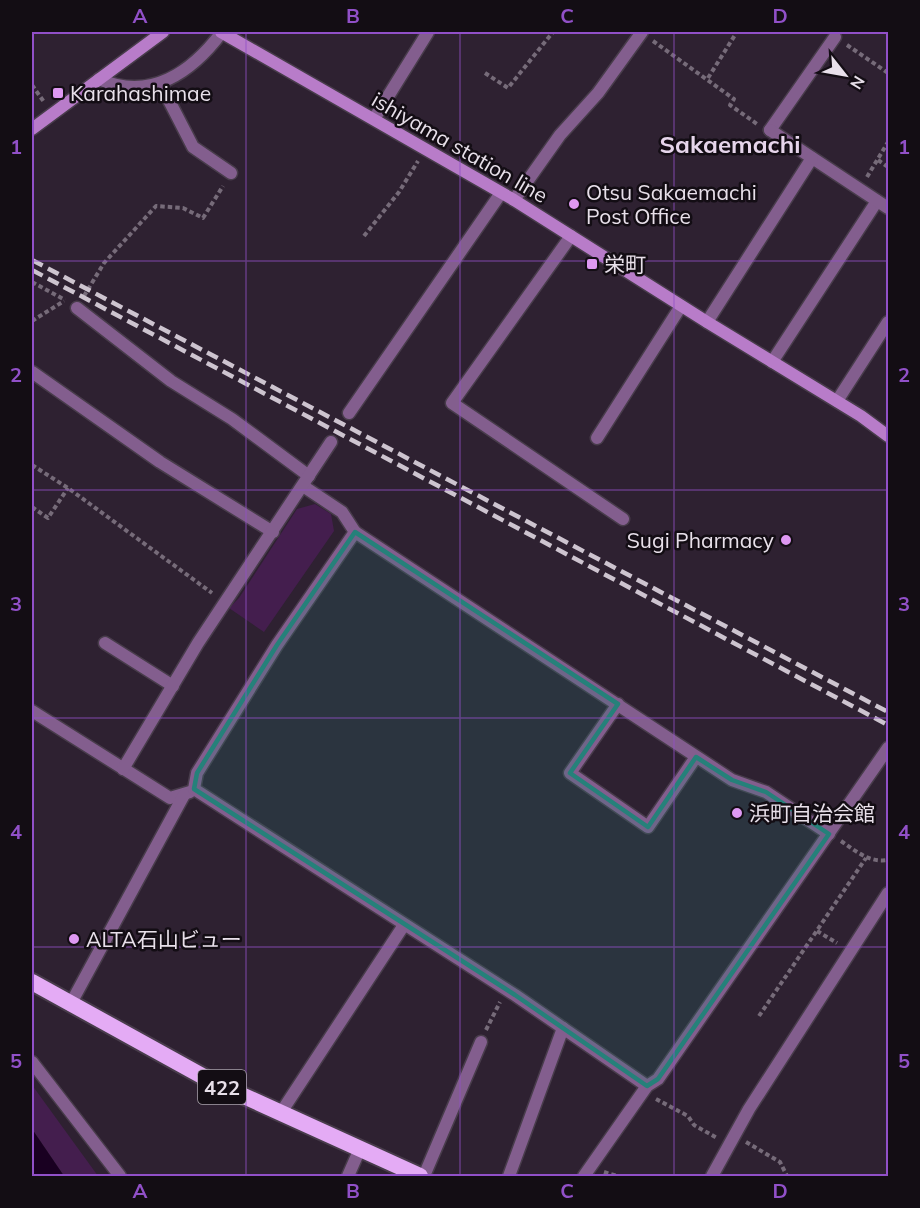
<svg xmlns="http://www.w3.org/2000/svg" width="920" height="1208" font-family="Mulish,'Noto Sans JP',sans-serif">
  <rect width="100%" height="100%" fill="#2e2131"/>
  <g fill="#441e4e">
    <path d="M 315,504 L 331,514 L 334,531 L 264,632 L 229,608 L 239,598 L 297,509 Z"/>
    <path d="M 32,1085 L 98,1176 L 64,1176 L 32,1129 Z"/>
  </g>
  <path fill="#190021" d="M 32,1129 L 64,1176 L 32,1176 Z"/>
  <g fill="none" stroke-linecap="round" stroke-linejoin="round">
    <defs>
      <g id="service">
        <path d="M 99,79 C 150,102 192,72 222,32"/>
        <path d="M 160,83 L 193,147 L 231,173"/>
        <path d="M 770,130 L 835,37"/>
        <path d="M 514,200 L 560,135 L 598,93 L 642,32"/>
        <path d="M 77,308 L 171,381 L 232,419 L 309,476"/>
        <path d="M 772,362 L 877,201"/>
        <path d="M 32,372 L 160,462 L 273,532"/>
        <path d="M 837,401 L 888,322"/>
        <path d="M 105,643 L 173,686"/>
        <path d="M 32,711 L 170,798 L 190,792"/>
        <path d="M 70,1005 L 184,795"/>
      </g>
      <g id="minor">
        <path d="M 374,119 L 428,32"/>
        <path d="M 770,130 L 888,208"/>
        <path d="M 571,236 L 452,403 L 623,519"/>
        <path d="M 707,322 L 812,158"/>
        <path d="M 349,413 L 501,193"/>
        <path d="M 597,438 L 681,306"/>
        <path d="M 303,486 L 342,512 L 355,532"/>
        <path d="M 618,704 L 570,773 L 648,827 L 696,757"/>
        <path d="M 123,769 L 198,643 L 331,442"/>
        <path d="M 32,1062 L 120,1176"/>
        <path d="M 647,1086 L 515,995 L 194,789 L 197,773 L 277,645 L 355,532 L 732,780 L 766,792 L 829,834"/>
        <path d="M 280,1114 L 404,925"/>
        <path d="M 348,1176 L 359,1151"/>
        <path d="M 424,1176 L 481,1042"/>
        <path d="M 509,1176 L 563,1028"/>
        <path d="M 584,1176 L 647,1086 L 658,1079 L 888,748"/>
        <path d="M 712,1176 L 749,1109 L 888,893"/>
      </g>
      <g id="secondary">
        <path d="M 221,32 L 514,200 L 707,322 L 861,416 L 888,436"/>
        <path d="M 32,129 L 163,32"/>
      </g>
      <path id="trunk" d="M 32,982 L 213,1082 L 420,1176"/>
    </defs>
    <use href="#service" stroke="#483c4b" stroke-width="15"/>
    <use href="#minor" stroke="#483c4b" stroke-width="15"/>
    <use href="#secondary" stroke="#483c4b" stroke-width="15"/>
    <use href="#trunk" stroke="#483c4b" stroke-width="20"/>
    <g stroke="#766b79" stroke-width="4" stroke-dasharray="4.5 3" stroke-linecap="butt">
      <path d="M 653,41 L 734,99 L 730,105 L 757,124"/>
      <path d="M 847,45 L 888,73"/>
      <path d="M 485,73 L 508,88 L 553,32"/>
      <path d="M 708,78 L 735,35"/>
      <path d="M 32,85 L 44,102"/>
      <path d="M 878,160 L 888,167"/>
      <path d="M 867,177 L 888,142"/>
      <path d="M 364,236 L 399,192 L 418,161"/>
      <path d="M 32,282 L 65,300"/>
      <path d="M 84,296 L 104,263 L 156,206 L 183,208 L 203,218 L 223,186"/>
      <path d="M 32,321 L 64,301"/>
      <path d="M 32,465 L 68,488 L 212,593"/>
      <path d="M 32,507 L 48,518 L 68,488"/>
      <path d="M 841,841 C 856,851 869,863 888,860"/>
      <path d="M 817,931 L 837,943"/>
      <path d="M 759,1016 L 866,858"/>
      <path d="M 486,1030 L 500,1002"/>
      <path d="M 656,1099 L 688,1116 L 694,1125 L 717,1138"/>
      <path d="M 746,1142 L 780,1162 L 787,1176"/>
      <path d="M 604,1172 L 617,1176"/>
    </g>
    <use href="#service" stroke="#835e8e" stroke-width="12"/>
    <use href="#minor" stroke="#835e8e" stroke-width="12"/>
    <use href="#secondary" stroke="#b87cc9" stroke-width="12"/>
    <use href="#trunk" stroke="#e4abf5" stroke-width="16"/>
    <g stroke="#cdc4cf" stroke-width="4.5" stroke-dasharray="12 6" stroke-linecap="butt">
      <path d="M 32,260 L 888,712"/>
      <path d="M 32,270 L 888,725"/>
    </g>
  </g>
  <path fill="#25817a" fill-opacity="0.2" stroke="#25817a" stroke-width="4.5" stroke-linejoin="round" d="M 355,532 L 618,704 L 570,773 L 648,827 L 696,757 L 732,780 L 766,792 L 829,834 L 658,1079 L 647,1086 L 515,995 L 194,789 L 197,773 L 277,645 Z"/>
  <path fill="none" stroke="#9150c8" stroke-width="1.5" stroke-opacity="0.55" d="M 246,32 L 246,1176M 460,32 L 460,1176M 674,32 L 674,1176M 32,261 L 888,261M 32,490 L 888,490M 32,718 L 888,718M 32,947 L 888,947"/>
  <g fill="#de98f2" stroke="#130d14" stroke-width="2">
    <rect x="52" y="87" width="12" height="12" rx="3"/>
    <circle cx="574" cy="204" r="6"/>
    <rect x="586" y="258" width="12" height="12" rx="3"/>
    <circle cx="786" cy="540" r="6"/>
    <circle cx="737" cy="813" r="6"/>
    <circle cx="74" cy="939" r="6"/>
  </g>
  <g text-anchor="middle" dominant-baseline="central" stroke-width="5" stroke-linejoin="round" paint-order="stroke">
    <rect fill="#130d14" stroke="#a8a1aa" stroke-width="1.5" x="198" y="1070" width="48" height="34" rx="4.5"/>
    <g font-size="20" font-weight="bold" fill="#e8e0ea">
      <text x="222" y="1087">422</text>
    </g>
    <g font-size="21" fill="#e8e0ea" stroke="#130d14" text-anchor="start">
      <text x="70" y="93">Karahashimae</text>
      <text x="586" y="192">Otsu Sakaemachi<tspan x="586" dy="24">Post Office</tspan></text>
      <text x="604" y="264">栄町</text>
      <text x="774" y="540" text-anchor="end">Sugi Pharmacy</text>
      <text x="749" y="813">浜町自治会館</text>
      <text x="86" y="939">ALTA石山ビュー</text>
    </g>
    <g font-size="21" fill="#e8e0ea" stroke="#130d14">
      <text transform="translate(460 147) rotate(30)">ishiyama station line</text>
    </g>
    <g font-size="24" font-weight="bold" fill="#e6d5eb" stroke="#130d14">
      <text x="730" y="144">Sakaemachi</text>
    </g>
  </g>
  <rect width="920" height="1208" fill="none" stroke="#130d14" stroke-width="66"/>
  <g transform="translate(845 75) rotate(121)" stroke="#130d14" stroke-width="4.5" paint-order="stroke">
  <path d="M0-4.5L10 22L0 15L-10 22Z" fill="#e8e0ea"/>
  <text y="-9" font-size="16" font-weight="bold" text-anchor="middle" fill="#e8e0ea">N</text>
  </g>
  <rect x="33" y="33" width="854" height="1142" fill="none" stroke="#9150c8" stroke-width="2"/>
  <g font-size="20" text-anchor="middle" font-weight="bold" fill="#9150c8">
    <text x="140" y="23">A</text>
    <text x="353" y="23">B</text>
    <text x="567" y="23">C</text>
    <text x="780" y="23">D</text>
    <text x="16" y="154">1</text>
    <text x="904" y="154">1</text>
    <text x="16" y="382">2</text>
    <text x="904" y="382">2</text>
    <text x="16" y="611">3</text>
    <text x="904" y="611">3</text>
    <text x="16" y="839">4</text>
    <text x="904" y="839">4</text>
    <text x="16" y="1068">5</text>
    <text x="904" y="1068">5</text>
    <text x="140" y="1198">A</text>
    <text x="353" y="1198">B</text>
    <text x="567" y="1198">C</text>
    <text x="780" y="1198">D</text>
  </g>
</svg>
